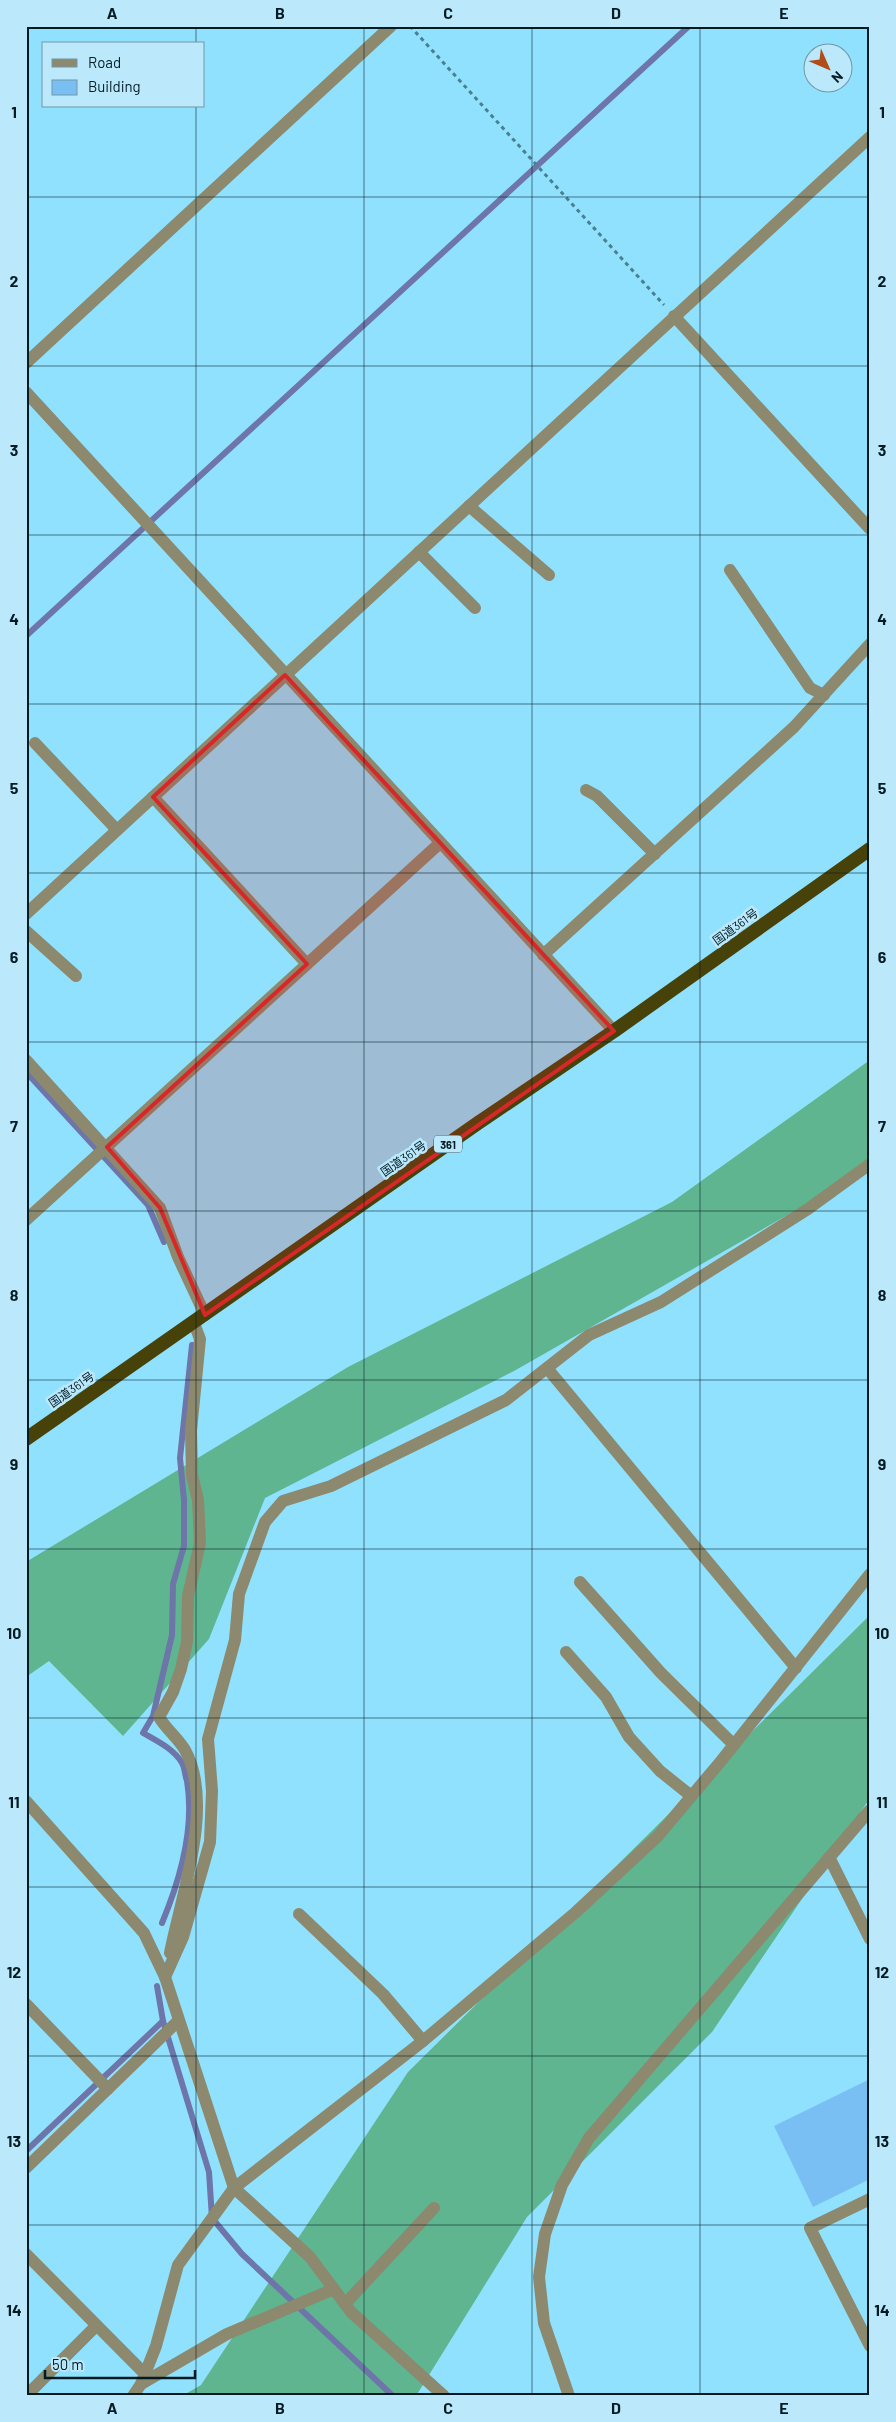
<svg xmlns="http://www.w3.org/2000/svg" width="896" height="2422" font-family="Barlow,'Noto Sans JP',sans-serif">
  <rect width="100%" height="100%" fill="#90e1fe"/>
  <g fill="#5eb58f">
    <path d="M 870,1060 L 870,1168 L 514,1371 L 265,1498 L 209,1639 L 123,1736 L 49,1661 L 26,1677 L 26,1562 L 348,1367 L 672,1202 Z"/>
    <path d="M 870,1615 L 870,1798 L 712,2032 L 527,2217 L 416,2396 L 182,2396 L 201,2385 L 408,2072 Z"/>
  </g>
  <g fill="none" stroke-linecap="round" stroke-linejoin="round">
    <g stroke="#6d75a9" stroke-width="6">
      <path d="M 26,636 L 689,26"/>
      <path d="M 26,1072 L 148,1205 L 164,1242"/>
      <path d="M 162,1923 C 180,1880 195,1829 187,1781 C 185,1776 185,1768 182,1763 C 174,1749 157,1741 143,1733 L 153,1716 L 172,1635 L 173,1584 L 184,1546 L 184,1500 L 180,1458 L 192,1345"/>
      <path d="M 157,1986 L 163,2021 L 209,2172 L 212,2218 L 242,2254 L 393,2396"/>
      <path d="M 26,2151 L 163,2021"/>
    </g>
  </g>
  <path fill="#7abff4" d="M 870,2079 L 870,2179 L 813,2207 L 774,2126 Z"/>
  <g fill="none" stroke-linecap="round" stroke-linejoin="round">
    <path stroke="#4a7f92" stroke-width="3" stroke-dasharray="4 4" stroke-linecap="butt" d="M 410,26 L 664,305"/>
    <g stroke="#8c896e" stroke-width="12">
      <path d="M 469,506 L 549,575"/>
      <path d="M 419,552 L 475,608"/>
      <path d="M 730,570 L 810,688 L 824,695"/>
      <path d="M 586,790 L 597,796 L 655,854"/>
      <path d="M 26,931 L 76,976"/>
      <path d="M 547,1368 L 796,1668"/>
      <path d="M 580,1582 L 661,1673 L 734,1745"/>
      <path d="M 829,1857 L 870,1939"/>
      <path d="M 26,2004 L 108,2089"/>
      <path d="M 870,2199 L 810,2228 L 870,2346"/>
      <path d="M 141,2384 L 227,2334 L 334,2289"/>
    </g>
    <g stroke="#8c896e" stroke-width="12">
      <path d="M 674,316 L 870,529"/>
      <path d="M 26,363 L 391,26"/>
      <path d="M 26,392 L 614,1031"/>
      <path d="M 35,743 L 117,830"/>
      <path d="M 153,797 L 307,964"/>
      <path d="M 26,914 L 870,137"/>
      <path d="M 543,955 L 794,727 L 870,644"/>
      <path d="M 26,1060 L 160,1208 L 178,1257 L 205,1315"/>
      <path d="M 26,1220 L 440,843"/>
      <path d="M 566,1652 L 606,1697 L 629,1737 L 660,1771 L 690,1795"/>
      <path d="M 299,1914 L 383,1994 L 423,2041"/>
      <path d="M 170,1953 C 181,1896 215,1804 185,1750 C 178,1738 166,1729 159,1717 L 173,1692 L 181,1669 L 187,1642 L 188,1596 L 200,1543 L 198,1500 L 192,1475 L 191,1431 L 200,1339 L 194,1323"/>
      <path d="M 165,1977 L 183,1937 L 210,1842 L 212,1791 L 208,1739 L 235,1640 L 239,1594 L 265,1522 L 283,1501 L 331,1486 L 506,1400 L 589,1335 L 661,1302 L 808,1209 L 870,1164"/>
      <path d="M 26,2168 L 178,2021"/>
      <path d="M 234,2188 L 310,2257 L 351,2312 L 444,2396"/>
      <path d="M 26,2254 L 144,2373"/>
      <path d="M 345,2304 L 434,2208"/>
      <path d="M 26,2396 L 96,2326"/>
      <path d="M 133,2396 L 141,2384 L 156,2346 L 178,2265 L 234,2188 L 423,2041 L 576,1912 L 658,1836 L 721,1761 L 870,1574"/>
    </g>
    <g stroke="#8c896e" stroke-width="12">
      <path d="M 26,1801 L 144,1933 L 165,1977 L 234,2188"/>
      <path d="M 569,2396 L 544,2323 L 539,2277 L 545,2234 L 562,2185 L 589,2138 L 870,1810"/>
    </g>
    <path stroke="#47410a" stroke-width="14" d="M 26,1439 L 478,1123 L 614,1031 L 870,849"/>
  </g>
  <path fill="#d62828" fill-opacity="0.2" stroke="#d62828" stroke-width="4" stroke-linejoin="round" d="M 285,675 L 614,1031 L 205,1315 L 160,1208 L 107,1147 L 307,964 L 153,797 Z"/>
  <path fill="none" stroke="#031c24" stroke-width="1" stroke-opacity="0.55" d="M 196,26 L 196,44M 364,26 L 364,2396M 532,26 L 532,2396M 700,26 L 700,2396M 196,106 L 196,2396M 26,197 L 870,197M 26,366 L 870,366M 26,535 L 870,535M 26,704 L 870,704M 26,873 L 870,873M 26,1042 L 870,1042M 26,1211 L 870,1211M 26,1380 L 870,1380M 26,1549 L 870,1549M 26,1718 L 870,1718M 26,1887 L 870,1887M 26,2056 L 870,2056M 26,2225 L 870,2225"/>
  <g text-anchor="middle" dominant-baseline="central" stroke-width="5" stroke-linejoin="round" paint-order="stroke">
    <rect fill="#bbe9fb" stroke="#3a5a64" stroke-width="1" x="434" y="1135.5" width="28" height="17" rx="4"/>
    <g font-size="11" font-weight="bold" fill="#031c24">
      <text x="448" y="1144">361</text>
    </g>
    <g font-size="12" fill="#031c24" stroke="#bbe9fb">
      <text transform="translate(735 926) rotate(-36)">国道361号</text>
      <text transform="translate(403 1158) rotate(-35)">国道361号</text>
      <text transform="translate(71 1389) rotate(-35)">国道361号</text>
    </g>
  </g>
  <rect width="896" height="2422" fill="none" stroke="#bbe9fb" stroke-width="55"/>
  <rect x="42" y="42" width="162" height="65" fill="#bbe9fb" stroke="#7197a5"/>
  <rect x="52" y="59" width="25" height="8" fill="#8c896e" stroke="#7197a5"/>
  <text x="88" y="68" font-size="15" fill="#031c24">Road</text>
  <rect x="52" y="80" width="25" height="15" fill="#7abff4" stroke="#7197a5"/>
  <text x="88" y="92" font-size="15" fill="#031c24">Building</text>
  <g transform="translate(828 68) rotate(135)"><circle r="24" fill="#bbe9fb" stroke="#7197a5"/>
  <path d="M0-4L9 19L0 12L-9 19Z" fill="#b14c1b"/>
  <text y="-8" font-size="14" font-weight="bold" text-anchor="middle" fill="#031c24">N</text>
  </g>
  <path d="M45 2370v8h150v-8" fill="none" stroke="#031c24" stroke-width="2.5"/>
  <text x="52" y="2370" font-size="15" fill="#031c24" stroke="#bbe9fb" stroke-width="4" paint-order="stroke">50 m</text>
  <rect x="28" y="28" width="840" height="2366" fill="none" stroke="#031c24" stroke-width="2"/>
  <g font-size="16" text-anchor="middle" font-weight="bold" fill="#031c24">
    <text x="112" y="19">A</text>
    <text x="280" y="19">B</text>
    <text x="448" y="19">C</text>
    <text x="616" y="19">D</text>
    <text x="784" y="19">E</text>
    <text x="14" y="118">1</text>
    <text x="882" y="118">1</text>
    <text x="14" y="287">2</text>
    <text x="882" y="287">2</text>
    <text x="14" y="456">3</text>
    <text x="882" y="456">3</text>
    <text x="14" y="625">4</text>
    <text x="882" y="625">4</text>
    <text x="14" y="794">5</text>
    <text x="882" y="794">5</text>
    <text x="14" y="963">6</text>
    <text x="882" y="963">6</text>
    <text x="14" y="1132">7</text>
    <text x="882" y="1132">7</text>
    <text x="14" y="1301">8</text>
    <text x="882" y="1301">8</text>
    <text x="14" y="1470">9</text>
    <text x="882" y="1470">9</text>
    <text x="14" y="1639">10</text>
    <text x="882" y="1639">10</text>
    <text x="14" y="1808">11</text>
    <text x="882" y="1808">11</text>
    <text x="14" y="1978">12</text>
    <text x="882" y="1978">12</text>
    <text x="14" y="2147">13</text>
    <text x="882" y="2147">13</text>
    <text x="14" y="2316">14</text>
    <text x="882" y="2316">14</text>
    <text x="112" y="2414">A</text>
    <text x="280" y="2414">B</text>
    <text x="448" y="2414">C</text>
    <text x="616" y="2414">D</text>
    <text x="784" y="2414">E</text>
  </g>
</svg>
